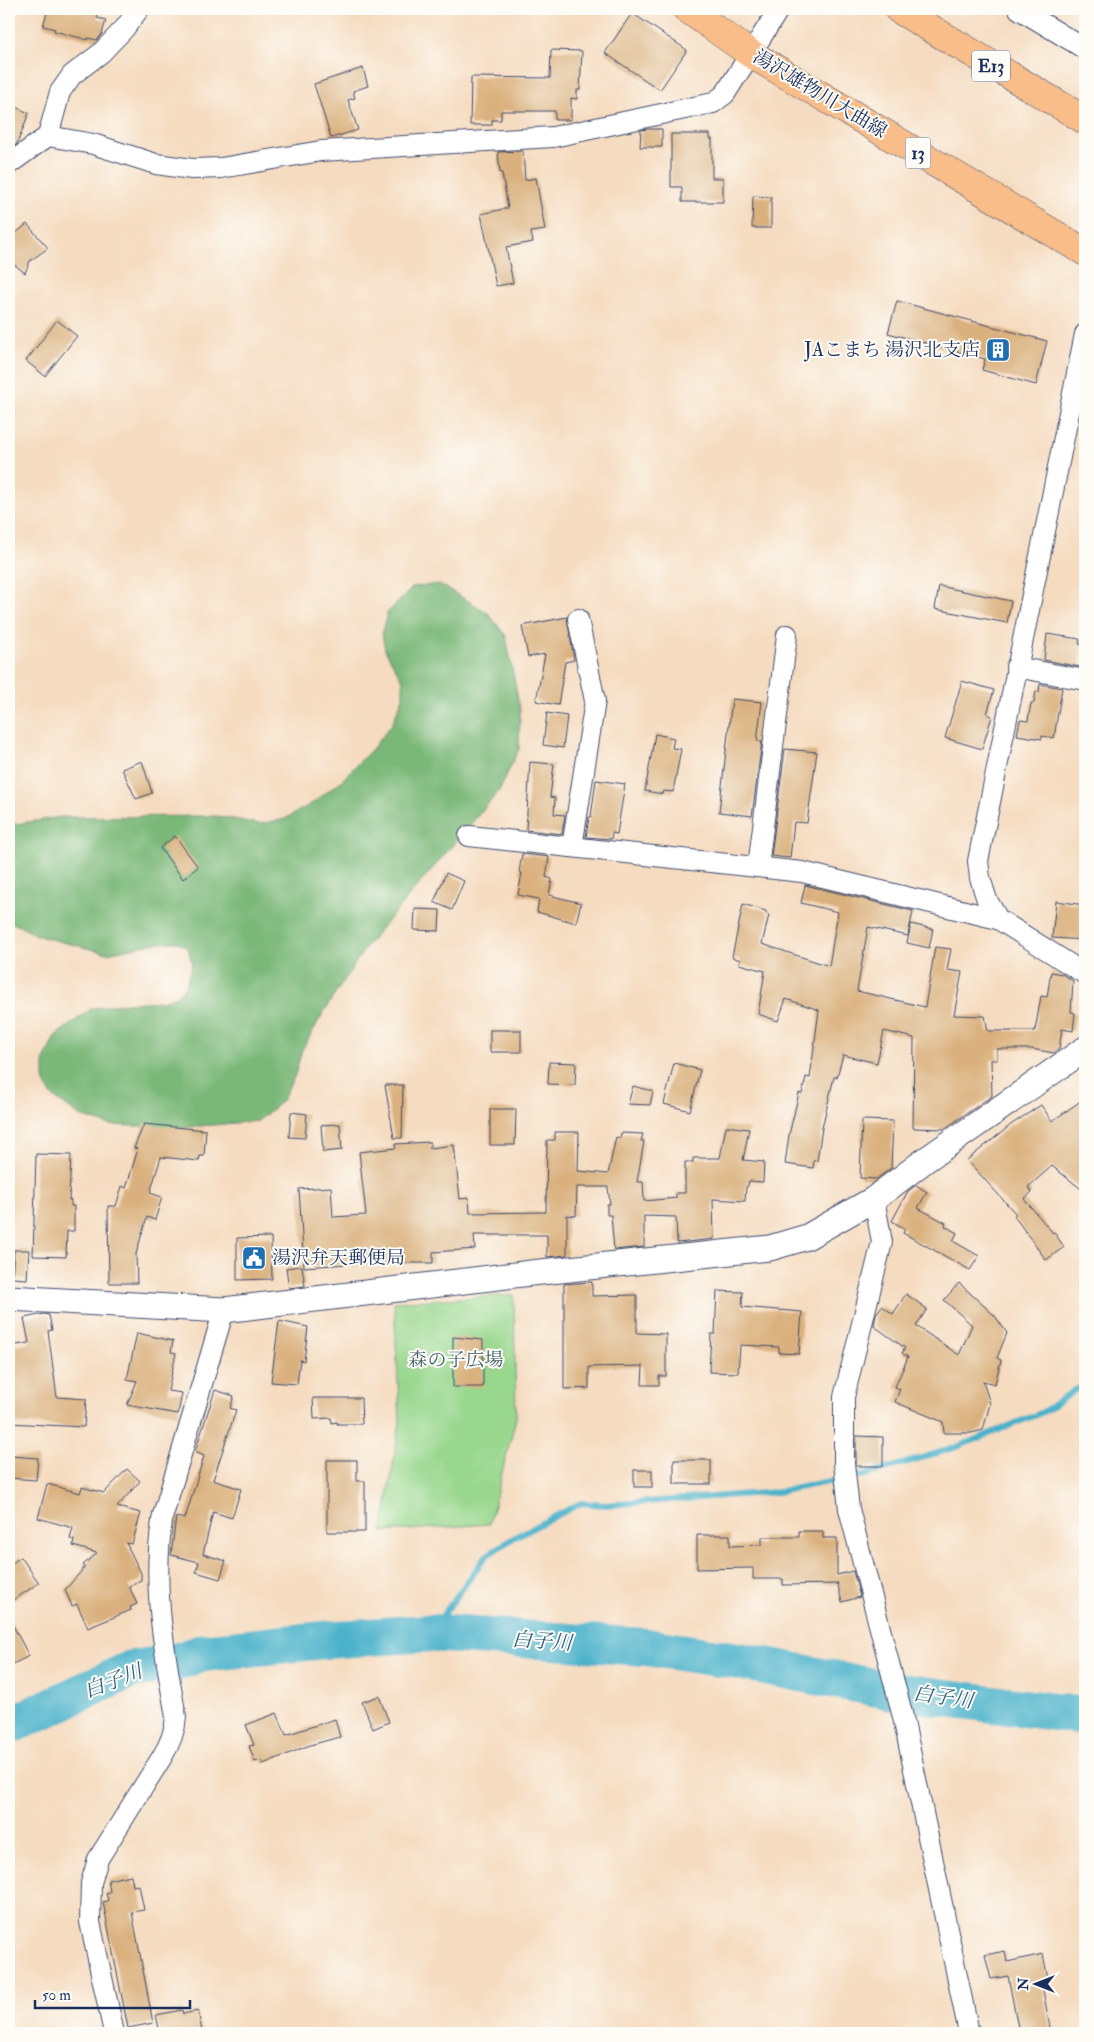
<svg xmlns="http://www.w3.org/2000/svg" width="1094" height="2042" font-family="'IM FELL Double Pica','Noto Serif JP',serif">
  <rect width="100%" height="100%" fill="#fdfcf7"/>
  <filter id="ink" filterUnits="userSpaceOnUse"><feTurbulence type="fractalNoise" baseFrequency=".02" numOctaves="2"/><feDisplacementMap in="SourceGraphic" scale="10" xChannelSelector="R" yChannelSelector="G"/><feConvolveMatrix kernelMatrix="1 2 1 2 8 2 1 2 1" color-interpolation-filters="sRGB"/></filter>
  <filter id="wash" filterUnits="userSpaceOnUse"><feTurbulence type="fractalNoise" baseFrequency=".0096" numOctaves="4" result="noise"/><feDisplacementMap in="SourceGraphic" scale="20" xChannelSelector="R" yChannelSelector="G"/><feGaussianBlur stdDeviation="1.12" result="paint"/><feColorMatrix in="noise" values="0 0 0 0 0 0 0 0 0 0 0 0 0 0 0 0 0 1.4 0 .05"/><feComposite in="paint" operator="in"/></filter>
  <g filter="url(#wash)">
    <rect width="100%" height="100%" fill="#f5dbbf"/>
    <path fill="#98d78d" stroke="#5a8376" d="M 514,1295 L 516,1418 L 489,1524 L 382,1532 L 400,1422 L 394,1302 Z"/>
    <path fill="#7ab878" stroke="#4a746b" d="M 439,584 L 487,612 L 506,636 L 520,710 L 519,749 L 499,791 L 367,945 L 325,1010 L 302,1050 L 295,1075 L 282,1101 L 258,1121 L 178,1128 L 109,1125 L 80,1116 L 52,1096 L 44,1081 L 44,1060 L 55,1036 L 92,1008 L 127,1003 L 163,1001 L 177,996 L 186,985 L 192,963 L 188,948 L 178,942 L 157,943 L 107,953 L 38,936 L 9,921 L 9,825 L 61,817 L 217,816 L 260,824 L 285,819 L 311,804 L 340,782 L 373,748 L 392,724 L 403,697 L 403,681 L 385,650 L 382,634 L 387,613 L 413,587 Z"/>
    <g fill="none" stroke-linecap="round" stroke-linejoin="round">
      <path stroke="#4bb2ca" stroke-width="6" d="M 430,1633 L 486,1556 L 515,1537 L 581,1503 L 606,1505 L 777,1492 L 869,1474 L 957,1447 L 1043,1412 L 1085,1383"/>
      <path stroke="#4bb2ca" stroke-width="38" d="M 9,1726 L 132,1669 L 173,1663 L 202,1653 L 324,1640 L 430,1633 L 646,1647 L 745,1662 L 893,1691 L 1085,1716"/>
    </g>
    <g id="blocks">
      <g fill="#dab17e">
        <path d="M 48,9 L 100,9 L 97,18 L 106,20 L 102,34 L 97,40 L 88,38 L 88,40 L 54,31 L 55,29 L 43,26 Z"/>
        <path d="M 632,13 L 687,50 L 660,90 L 605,53 Z"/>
        <path d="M 551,50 L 582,51 L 580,90 L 577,90 L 577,99 L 571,98 L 571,120 L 555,120 L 555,111 L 501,111 L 501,120 L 492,120 L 492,125 L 470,125 L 471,77 L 550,78 Z"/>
        <path d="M 363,68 L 368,86 L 353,91 L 355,98 L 348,100 L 358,130 L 331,138 L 314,84 Z"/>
        <path d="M 9,104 L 29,113 L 17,144 L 9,150 Z"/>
        <path d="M 648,129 L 662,129 L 662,147 L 640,147 L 641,130 Z"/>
        <path d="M 671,134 L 710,134 L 710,139 L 712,139 L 712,178 L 723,178 L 723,202 L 682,202 L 682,187 L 671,187 Z"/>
        <path d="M 523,151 L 525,180 L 536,178 L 545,230 L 531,232 L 533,242 L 506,247 L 513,283 L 496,286 L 481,214 L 508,208 L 502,173 L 500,173 L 498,152 Z"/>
        <path d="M 753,196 L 771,197 L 771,228 L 752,228 Z"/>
        <path d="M 27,224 L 48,248 L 30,261 L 25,273 L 9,260 L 9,239 Z"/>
        <path d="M 897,301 L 1047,341 L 1036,385 L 982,370 L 985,359 L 888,333 Z"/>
        <path d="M 57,320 L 77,336 L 45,376 L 26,361 Z"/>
        <path d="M 939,586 L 1011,601 L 1007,623 L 935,609 Z"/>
        <path d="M 567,617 L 574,660 L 565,662 L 558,705 L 536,701 L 545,654 L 528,657 L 522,626 Z"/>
        <path d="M 1047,634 L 1080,639 L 1079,644 L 1083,645 L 1080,667 L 1044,660 Z"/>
        <path d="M 962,681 L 994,690 L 987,714 L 992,716 L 982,749 L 945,738 Z"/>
        <path d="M 1040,684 L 1062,688 L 1054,738 L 1042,736 L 1042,739 L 1017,735 L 1020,720 L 1028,721 L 1031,703 L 1034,703 L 1036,691 L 1039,692 Z"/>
        <path d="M 732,699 L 762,702 L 757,741 L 762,741 L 752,816 L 719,812 Z"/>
        <path d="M 547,713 L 567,716 L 563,748 L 543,745 Z"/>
        <path d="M 655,734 L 674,738 L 672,748 L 681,749 L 673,792 L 664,791 L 663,794 L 645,791 Z"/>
        <path d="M 785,749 L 817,752 L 807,823 L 794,822 L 790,858 L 771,856 Z"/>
        <path d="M 142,761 L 152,793 L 136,799 L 122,769 Z"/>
        <path d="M 530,762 L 554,764 L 550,797 L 555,798 L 554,814 L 565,815 L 562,834 L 526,830 Z"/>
        <path d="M 596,780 L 625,784 L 617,834 L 612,833 L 611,839 L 586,837 L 589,817 L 591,817 Z"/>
        <path d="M 175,836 L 198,867 L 183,879 L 160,848 Z"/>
        <path d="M 522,854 L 549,857 L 546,877 L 552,879 L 549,895 L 581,903 L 576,923 L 537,912 L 539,899 L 518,895 L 522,873 L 519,872 Z"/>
        <path d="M 446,873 L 464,881 L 452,910 L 434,902 Z"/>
        <path d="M 805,885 L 913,911 L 908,936 L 868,927 L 857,991 L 925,1007 L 935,947 L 951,949 L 947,970 L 962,972 L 954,1015 L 985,1016 L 988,1031 L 1035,1031 L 1041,996 L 1047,997 L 1051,972 L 1062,974 L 1073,981 L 1071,1012 L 1075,1013 L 1073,1031 L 1062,1029 L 1059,1049 L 1054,1053 L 1031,1049 L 997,1049 L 997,1060 L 991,1060 L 992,1096 L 944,1129 L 913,1128 L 914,1038 L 884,1031 L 877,1063 L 843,1055 L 837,1077 L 834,1077 L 822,1128 L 817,1161 L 814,1160 L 813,1168 L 785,1164 L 789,1135 L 799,1093 L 802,1094 L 806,1077 L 810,1078 L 819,1010 L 786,999 L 778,1021 L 758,1014 L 765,971 L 739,964 L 740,960 L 732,957 L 743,904 L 766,911 L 766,914 L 769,915 L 762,944 L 829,966 L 838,912 L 801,903 Z"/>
        <path d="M 1056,901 L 1085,905 L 1085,940 L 1052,938 Z"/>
        <path d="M 415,909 L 440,910 L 439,931 L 414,930 Z"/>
        <path d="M 911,924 L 933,929 L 929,948 L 907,943 Z"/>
        <rect x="490" y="1030" width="31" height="22"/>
        <path d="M 549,1062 L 576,1063 L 575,1085 L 548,1084 Z"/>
        <path d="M 674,1063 L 700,1070 L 690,1111 L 664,1104 Z"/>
        <path d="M 385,1085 L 403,1085 L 402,1138 L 394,1138 Z"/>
        <path d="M 633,1086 L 653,1091 L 650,1105 L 628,1104 Z"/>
        <path d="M 1085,1098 L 1085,1192 L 1052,1166 L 1028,1187 L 1032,1192 L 1024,1199 L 1053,1233 L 1054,1232 L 1064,1247 L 1046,1260 L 1014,1216 L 1016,1214 L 967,1160 L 1012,1124 L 1041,1105 L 1052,1121 Z"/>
        <path d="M 490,1109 L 516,1109 L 515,1145 L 490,1145 Z"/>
        <path d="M 291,1112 L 307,1114 L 305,1138 L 289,1137 Z"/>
        <path d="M 862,1120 L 893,1121 L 891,1168 L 876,1179 L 860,1178 Z"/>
        <path d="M 144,1124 L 206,1130 L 204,1156 L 200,1156 L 199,1161 L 161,1157 L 150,1193 L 162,1197 L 155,1220 L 147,1217 L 136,1254 L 137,1283 L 109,1283 L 108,1206 L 116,1206 L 122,1186 L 126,1188 L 138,1149 L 134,1148 Z"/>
        <path d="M 340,1124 L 342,1150 L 323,1152 L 321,1125 Z"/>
        <path d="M 726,1126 L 749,1129 L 743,1160 L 764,1162 L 763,1182 L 749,1181 L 748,1186 L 746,1187 L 745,1201 L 713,1199 L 714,1239 L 677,1243 L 676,1217 L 644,1216 L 644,1247 L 614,1250 L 611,1215 L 607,1215 L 607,1204 L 610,1204 L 608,1187 L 577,1187 L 576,1216 L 567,1215 L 567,1255 L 547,1257 L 547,1235 L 474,1235 L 475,1249 L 433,1252 L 433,1263 L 364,1263 L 304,1267 L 299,1189 L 331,1187 L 333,1217 L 366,1215 L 359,1152 L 396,1148 L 395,1144 L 430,1142 L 430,1148 L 454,1145 L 460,1199 L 469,1198 L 470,1213 L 546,1212 L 547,1140 L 555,1140 L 555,1132 L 579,1132 L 578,1171 L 608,1174 L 616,1137 L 620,1138 L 621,1133 L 643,1134 L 641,1141 L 644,1141 L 637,1182 L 643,1182 L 644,1201 L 676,1198 L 676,1193 L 685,1193 L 685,1162 L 693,1162 L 693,1158 L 720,1158 Z"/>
        <path d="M 36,1154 L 71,1155 L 69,1200 L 71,1200 L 71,1206 L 74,1206 L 74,1231 L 67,1231 L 66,1257 L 33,1256 Z"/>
        <path d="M 916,1185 L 927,1192 L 918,1208 L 946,1223 L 945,1226 L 957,1233 L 953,1241 L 979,1256 L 970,1270 L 903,1233 L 905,1229 L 892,1221 L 908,1191 Z"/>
        <path d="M 271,1237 L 272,1279 L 237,1280 L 237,1238 Z"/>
        <path d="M 14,1250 L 29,1250 L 27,1279 L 12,1278 Z"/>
        <path d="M 302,1266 L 305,1286 L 289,1288 L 286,1268 Z"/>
        <path d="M 592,1282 L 592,1296 L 637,1295 L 637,1333 L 666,1334 L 666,1376 L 659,1376 L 659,1385 L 642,1385 L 643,1366 L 589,1367 L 589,1388 L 564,1389 L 564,1284 Z"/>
        <path d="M 959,1283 L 995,1316 L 1007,1333 L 997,1358 L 1001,1360 L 995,1384 L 983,1381 L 990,1404 L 983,1430 L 971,1433 L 944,1433 L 943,1422 L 895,1402 L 900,1389 L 895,1387 L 908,1357 L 902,1353 L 905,1348 L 874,1326 L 876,1314 L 882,1306 L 893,1314 L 906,1294 L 927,1309 L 916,1326 L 959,1355 L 972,1325 L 944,1300 Z"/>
        <path d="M 717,1291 L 743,1292 L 742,1307 L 802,1312 L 799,1354 L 779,1353 L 779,1347 L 740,1345 L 738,1373 L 709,1372 L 711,1334 L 715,1334 Z"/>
        <path d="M 44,1314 L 49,1315 L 52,1330 L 48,1331 L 57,1397 L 86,1399 L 84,1427 L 9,1423 L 9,1346 L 29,1343 L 24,1318 Z"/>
        <path d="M 279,1321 L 308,1327 L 304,1361 L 300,1360 L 297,1384 L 271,1382 Z"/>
        <path d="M 137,1333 L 173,1341 L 171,1352 L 176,1353 L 168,1391 L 182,1393 L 178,1414 L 127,1405 L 137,1381 L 127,1379 Z"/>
        <path d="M 453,1337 L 483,1340 L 483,1387 L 453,1387 Z"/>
        <path d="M 215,1390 L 234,1396 L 230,1408 L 236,1410 L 213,1480 L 241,1489 L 232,1518 L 213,1512 L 203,1554 L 226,1561 L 220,1579 L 196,1572 L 199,1562 L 171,1555 L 176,1517 L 185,1519 L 204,1456 L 195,1452 Z"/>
        <path d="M 313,1398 L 361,1398 L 362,1424 L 337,1424 L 337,1422 L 332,1423 L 331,1418 L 314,1419 Z"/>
        <path d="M 856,1436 L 883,1437 L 883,1466 L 856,1466 Z"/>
        <path d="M 10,1456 L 38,1458 L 36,1480 L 9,1478 Z"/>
        <path d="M 327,1460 L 357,1460 L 357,1481 L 365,1481 L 365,1532 L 327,1532 Z"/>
        <rect x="674" y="1460" width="37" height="24"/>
        <path d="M 127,1469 L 140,1481 L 117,1507 L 141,1513 L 132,1544 L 126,1543 L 141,1573 L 141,1580 L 129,1586 L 137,1604 L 130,1607 L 131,1610 L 88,1628 L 77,1604 L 72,1606 L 65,1590 L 85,1567 L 83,1565 L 97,1553 L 73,1546 L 74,1540 L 70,1539 L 73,1528 L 38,1518 L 47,1484 L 80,1493 L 82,1487 L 104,1493 Z"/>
        <rect x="634" y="1470" width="18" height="17"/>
        <path d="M 799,1531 L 823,1531 L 823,1538 L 837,1538 L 837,1575 L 853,1571 L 860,1597 L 842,1602 L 837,1582 L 837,1584 L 783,1585 L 783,1579 L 753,1579 L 753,1568 L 697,1569 L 697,1535 L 730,1535 L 730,1546 L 762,1545 L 762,1537 L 799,1537 Z"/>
        <path d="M 21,1557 L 39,1583 L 9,1603 L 9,1565 Z"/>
        <path d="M 9,1618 L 29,1656 L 9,1666 Z"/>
        <path d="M 379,1696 L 389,1722 L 373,1729 L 362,1702 Z"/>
        <path d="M 277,1713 L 286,1735 L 335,1719 L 340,1737 L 310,1745 L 263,1764 L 261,1760 L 255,1762 L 249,1746 L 254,1745 L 246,1725 Z"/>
        <path d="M 131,1875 L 133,1886 L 139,1885 L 144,1910 L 132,1912 L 153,2023 L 128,2028 L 103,1902 L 108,1901 L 106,1893 L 110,1892 L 108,1880 Z"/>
        <path d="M 1005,1951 L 1007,1962 L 1043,1954 L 1050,1989 L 1043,1990 L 1051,2033 L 1019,2033 L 1008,1976 L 991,1979 L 985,1955 Z"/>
        <path d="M 182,2010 L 183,2014 L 198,2011 L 202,2031 L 160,2033 L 156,2015 Z"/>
      </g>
    </g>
  </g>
  <g filter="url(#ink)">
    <use href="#blocks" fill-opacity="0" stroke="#3c496d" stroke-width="1"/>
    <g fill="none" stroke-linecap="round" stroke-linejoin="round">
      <defs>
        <g id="minor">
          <path d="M 1019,9 L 1085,49"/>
          <path d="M 48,136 L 93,144 L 156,164 L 192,169 L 221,168 L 321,151 L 553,137 L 713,103 L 725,94 L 779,9"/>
          <path d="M 9,164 L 48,136 L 60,92 L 72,75 L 101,53 L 124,29 L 139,9"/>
          <path d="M 1085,334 L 978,861 L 980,878 L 987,900 L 998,919 L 1085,974"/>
          <path d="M 1016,667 L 1085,680"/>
          <path d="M 469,836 L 802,872 L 998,919"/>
          <path d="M 572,847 L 595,701 L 578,619"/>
          <path d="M 758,867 L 787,635"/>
          <path d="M 874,1199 L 882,1242 L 844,1397 L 844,1463 L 849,1509 L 903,1717 L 969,2033"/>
          <path d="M 114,2033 L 90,1922 L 91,1883 L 98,1859 L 162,1757 C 170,1744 175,1732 176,1717 C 164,1648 151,1584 163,1515 L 224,1310"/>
        </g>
        <path id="tertiary" d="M 9,1298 L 224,1310 L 531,1273 L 770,1248 L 807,1237 L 874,1199 L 924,1161 L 1085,1049"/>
        <path id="primary" d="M 687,9 L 751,54 L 1085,252"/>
        <path id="motorway" d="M 898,9 L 1085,120"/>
      </defs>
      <use href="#minor" stroke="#3c496d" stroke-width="22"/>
      <use href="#tertiary" stroke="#3c496d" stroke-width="27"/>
      <use href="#primary" stroke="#3c496d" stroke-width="29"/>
      <use href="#motorway" stroke="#3c496d" stroke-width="29"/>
      <use href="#minor" stroke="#fff" stroke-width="20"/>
      <use href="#tertiary" stroke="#fff" stroke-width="25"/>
      <use href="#primary" stroke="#f9bd89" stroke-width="28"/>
      <use href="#motorway" stroke="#f9bd89" stroke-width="28"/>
    </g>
  </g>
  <defs>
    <symbol id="building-square" viewBox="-11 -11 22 22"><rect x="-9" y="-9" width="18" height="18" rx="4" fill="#1f6fb2" stroke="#fdfcf7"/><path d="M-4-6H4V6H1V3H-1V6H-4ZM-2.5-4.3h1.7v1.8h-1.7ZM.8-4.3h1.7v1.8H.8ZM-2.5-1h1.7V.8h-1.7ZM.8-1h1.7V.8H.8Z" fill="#fff"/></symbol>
    <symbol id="civic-square" viewBox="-11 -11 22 22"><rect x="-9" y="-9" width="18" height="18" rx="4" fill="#1f6fb2" stroke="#fdfcf7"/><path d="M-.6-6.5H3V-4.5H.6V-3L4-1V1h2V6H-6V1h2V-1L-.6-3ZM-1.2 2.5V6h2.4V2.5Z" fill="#fff"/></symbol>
  </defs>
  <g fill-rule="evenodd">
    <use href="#building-square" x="984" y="336" width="28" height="28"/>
    <use href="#civic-square" x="240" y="1244" width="28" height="28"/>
  </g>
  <g text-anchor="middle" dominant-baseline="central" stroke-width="4" stroke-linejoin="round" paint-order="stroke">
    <g fill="#fdfcf7" stroke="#5f6c8c" stroke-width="1">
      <rect x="972" y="50.5" width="38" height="31" rx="4"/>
      <rect x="905.5" y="137.5" width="25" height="31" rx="4"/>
    </g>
    <g font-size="18" font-weight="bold" fill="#1b2f5e">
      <text x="991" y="66">E13</text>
      <text x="918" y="153">13</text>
    </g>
    <g font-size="19" fill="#1b2f5e" stroke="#fdfcf7">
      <text transform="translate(820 94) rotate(31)">湯沢雄物川大曲線</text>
    </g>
    <g font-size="19" fill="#1b2f5e" stroke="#fdfcf7" text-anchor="end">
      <text x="980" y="350">JAこまち 湯沢北支店</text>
      <text x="272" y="1258" text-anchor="start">湯沢弁天郵便局</text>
    </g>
    <g font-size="19" fill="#40616c" stroke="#fdfcf7">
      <text x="456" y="1360">森の子広場</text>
    </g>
    <g font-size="20" font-style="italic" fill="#2c5d84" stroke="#fdfcf7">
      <text transform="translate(542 1641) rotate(4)">白子川</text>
      <text transform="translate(113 1681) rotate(-21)">白子川</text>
      <text transform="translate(943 1697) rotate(8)">白子川</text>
    </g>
  </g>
  <rect width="1094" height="2042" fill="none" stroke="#fdfcf7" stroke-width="30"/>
  <g transform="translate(1036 1984) rotate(270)" stroke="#fdfcf7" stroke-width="4" paint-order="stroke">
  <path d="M0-4L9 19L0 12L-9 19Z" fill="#1b2f5e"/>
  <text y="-8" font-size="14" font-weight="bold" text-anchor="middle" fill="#1b2f5e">N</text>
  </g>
  <path d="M35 2000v8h155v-8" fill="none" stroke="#1b2f5e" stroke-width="2.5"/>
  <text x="42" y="2000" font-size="15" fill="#1b2f5e" stroke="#fdfcf7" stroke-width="4" paint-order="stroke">50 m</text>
</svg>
